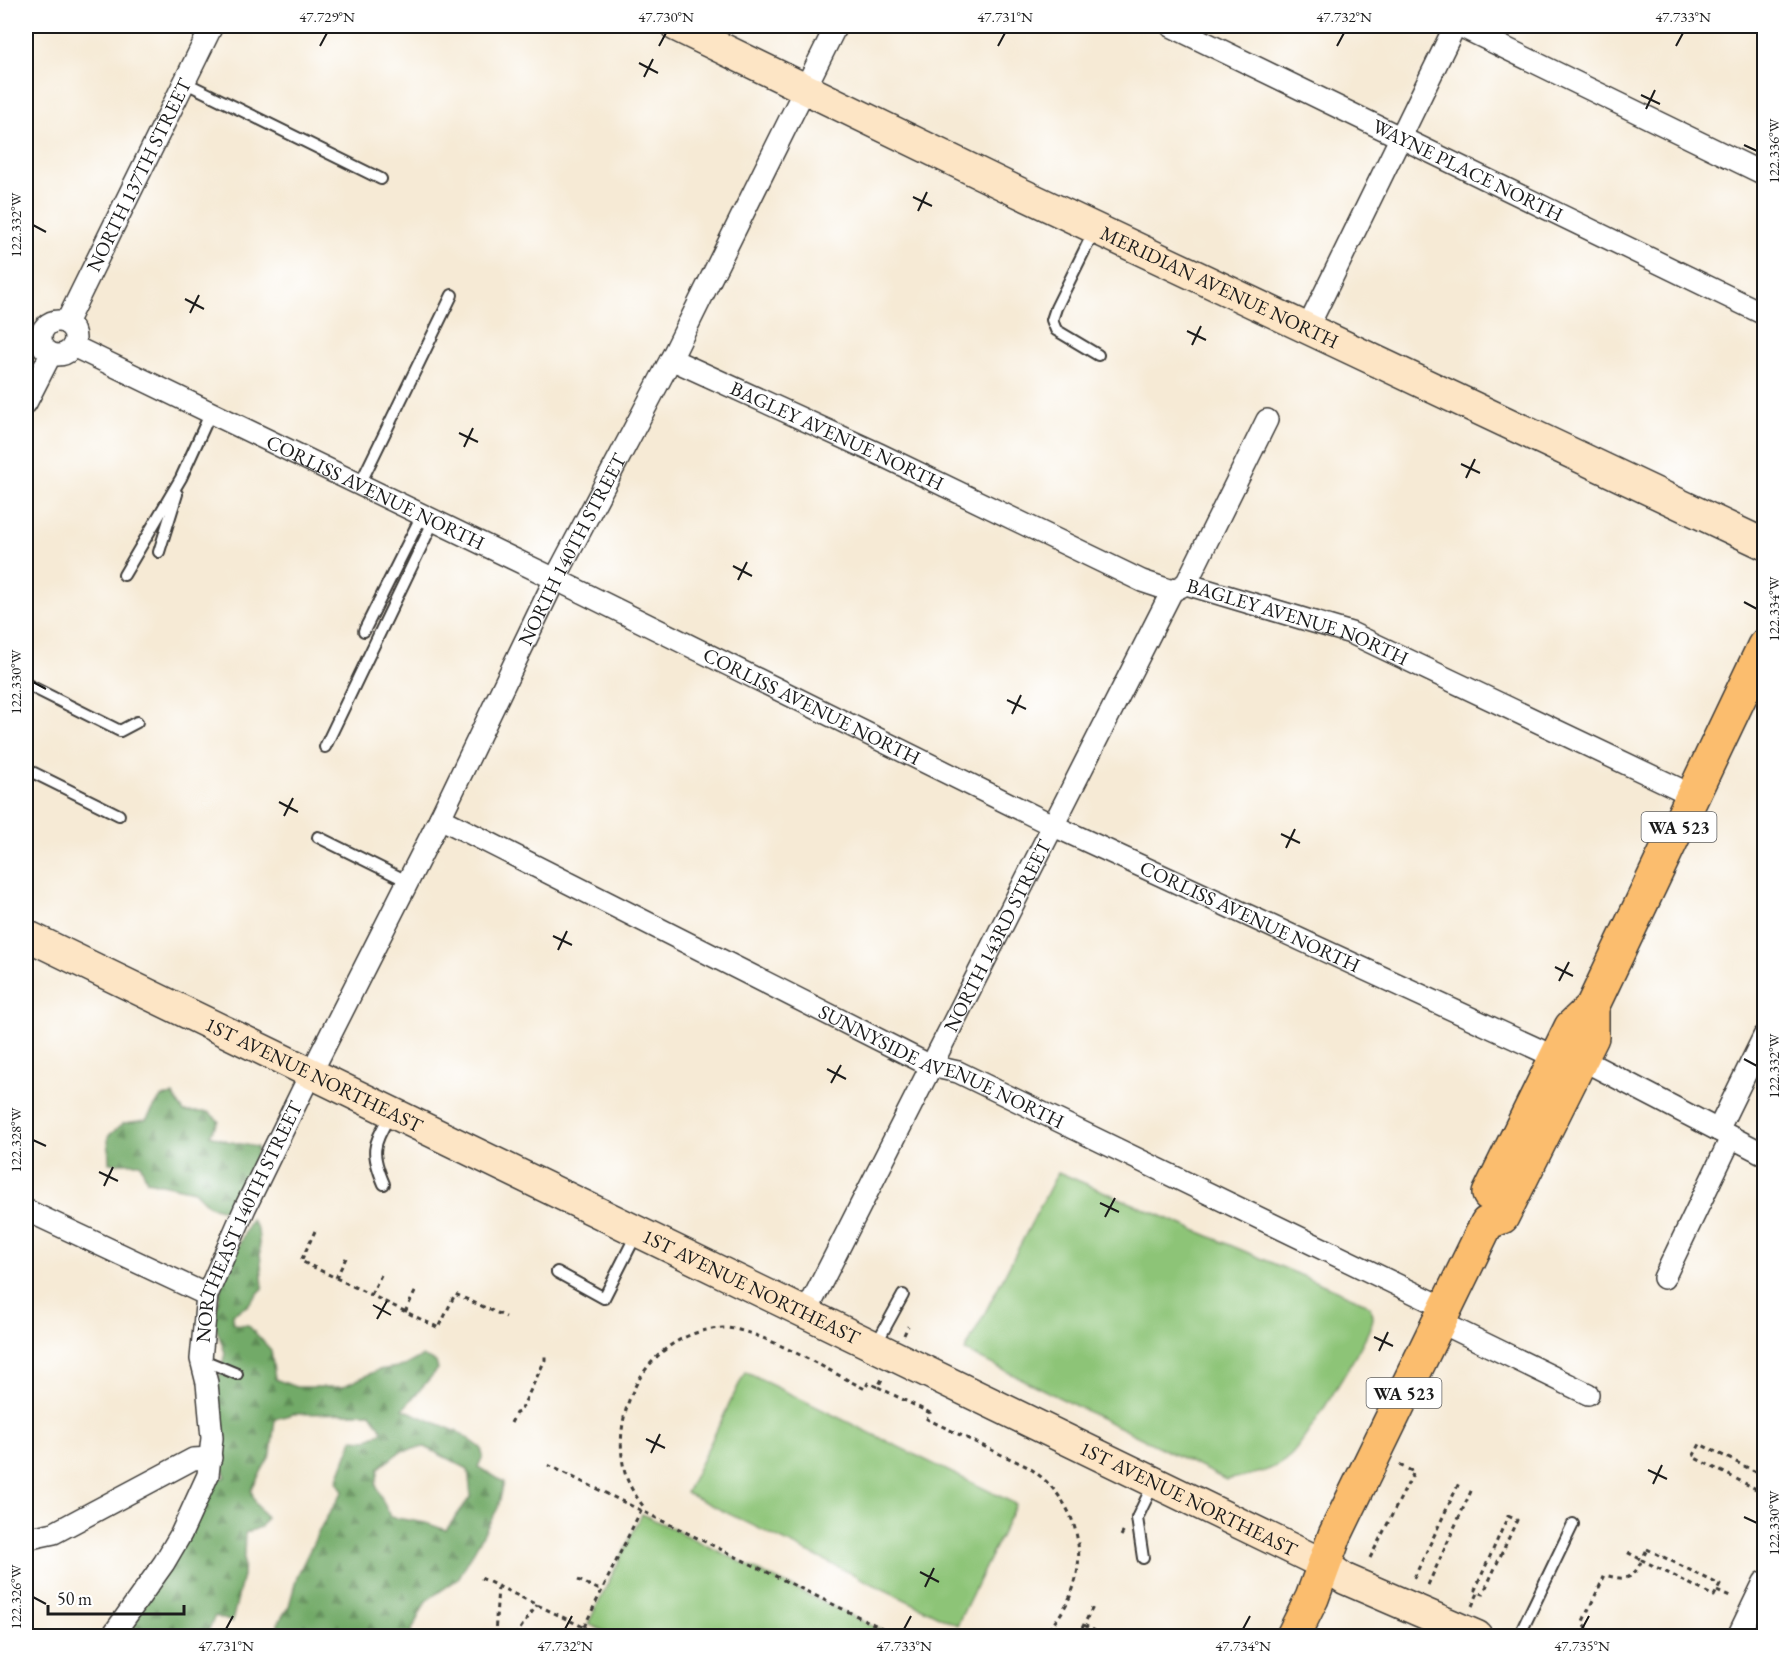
<svg xmlns="http://www.w3.org/2000/svg" width="1790" height="1662" font-family="'EB Garamond',serif">
  <defs>
    <pattern id="forest-firs" width="22" height="20" patternUnits="userSpaceOnUse" patternTransform="scale(1.5)"><rect width="22" height="20" fill="#72aa68"/><path d="M5 1l3.5 6h-7zM16 11l3.5 6h-7z" fill="#5d8a55"/></pattern>
  </defs>
  <rect width="100%" height="100%" fill="#fff"/>
  <filter id="ink" filterUnits="userSpaceOnUse"><feTurbulence type="fractalNoise" baseFrequency=".0167" numOctaves="2"/><feDisplacementMap in="SourceGraphic" scale="12" xChannelSelector="R" yChannelSelector="G"/><feConvolveMatrix kernelMatrix="1 2 1 2 8 2 1 2 1" color-interpolation-filters="sRGB"/></filter>
  <filter id="wash" filterUnits="userSpaceOnUse"><feTurbulence type="fractalNoise" baseFrequency=".008" numOctaves="4" result="noise"/><feDisplacementMap in="SourceGraphic" scale="24" xChannelSelector="R" yChannelSelector="G"/><feGaussianBlur stdDeviation="1.35" result="paint"/><feColorMatrix in="noise" values="0 0 0 0 0 0 0 0 0 0 0 0 0 0 0 0 0 1.4 0 .05"/><feComposite in="paint" operator="in"/></filter>
  <g filter="url(#wash)">
    <rect width="100%" height="100%" fill="#f6ead5"/>
    <g fill="#8dc477" stroke="#54704a" stroke-width="1.5">
      <path d="M 1058,1172 L 1364,1302 C 1369,1306 1373,1310 1373,1317 C 1374,1331 1303,1445 1290,1456 C 1272,1473 1249,1475 1226,1480 L 965,1351 Z"/>
      <path d="M 745,1372 L 1016,1504 L 957,1625 L 686,1493 Z"/>
      <path d="M 642,1514 L 893,1636 L 615,1636 L 588,1624 Z"/>
    </g>
    <g fill="url(#forest-firs)" stroke="#476342" stroke-width="1.5" fill-rule="evenodd">
      <path d="M 173,1095 L 184,1112 L 208,1112 L 219,1121 L 210,1135 L 227,1141 L 257,1147 C 257,1173 240,1190 225,1210 L 209,1206 L 194,1191 L 147,1181 L 140,1163 L 109,1163 L 108,1136 L 124,1123 L 146,1120 L 161,1097 Z"/>
      <path d="M 251,1219 L 258,1229 L 263,1288 L 247,1306 L 233,1314 L 233,1324 L 248,1325 L 271,1350 L 275,1379 L 296,1387 L 342,1387 L 378,1370 L 404,1366 L 422,1356 L 436,1362 L 438,1369 L 403,1409 L 462,1434 L 481,1448 L 483,1456 L 478,1467 L 504,1482 L 498,1508 L 458,1579 L 426,1601 L 409,1636 L 279,1636 L 278,1623 L 289,1606 L 297,1576 L 322,1525 L 343,1491 L 337,1481 L 353,1439 L 367,1440 L 383,1431 L 371,1413 L 293,1414 L 275,1419 L 271,1454 L 251,1490 L 256,1504 L 266,1518 L 261,1527 L 245,1533 L 243,1576 L 232,1622 L 215,1616 L 206,1636 L 128,1636 L 142,1605 L 210,1481 L 226,1477 L 219,1460 L 214,1397 L 225,1353 L 214,1322 L 223,1279 ZM 425,1447 L 468,1469 L 471,1496 L 446,1530 L 426,1523 L 390,1517 L 376,1485 L 379,1468 L 401,1451 Z"/>
    </g>
  </g>
  <g filter="url(#ink)">
    <g fill="none" stroke-linecap="round" stroke-linejoin="round">
      <defs>
        <g id="lane">
          <path d="M 184,82 L 381,179"/>
          <path d="M 1094,231 L 1056,308 L 1052,320 L 1056,330 L 1098,355"/>
          <path d="M 360,484 L 452,295"/>
          <path d="M 159,552 L 177,494"/>
          <path d="M 124,575 L 181,478 L 211,412"/>
          <path d="M 364,631 L 422,515"/>
          <path d="M 26,684 L 120,731 L 137,722"/>
          <path d="M 325,747 L 434,520"/>
          <path d="M 26,769 L 119,815"/>
          <path d="M 318,837 L 407,881"/>
          <path d="M 384,1184 C 369,1149 374,1145 391,1113"/>
          <path d="M 557,1272 L 604,1298 L 637,1233"/>
          <path d="M 875,1346 L 903,1295"/>
          <path d="M 201,1359 L 237,1374"/>
          <path d="M 1143,1558 L 1137,1518 L 1153,1485"/>
          <path d="M 1519,1636 L 1573,1524"/>
        </g>
        <g id="street">
          <path id="s1" d="M 1171,26 L 1764,314"/>
          <path d="M 1460,26 L 1764,174"/>
          <circle cx="58" cy="338" r="17"/>
          <path id="s2" d="M 66,323 L 212,26"/>
          <path d="M 1307,329 L 1455,26"/>
          <path id="s3" d="M 73,346 L 555,579 L 1052,825 L 1555,1057"/>
          <path id="s4" d="M 671,359 L 879,454 L 1142,581 L 1172,591 L 1186,584 L 1351,633 L 1694,796"/>
          <path d="M 26,403 L 51,354"/>
          <path d="M 1186,584 L 1267,420"/>
          <path id="s5" d="M 440,818 L 931,1066 L 958,1072 L 1445,1308"/>
          <path d="M 1581,1059 L 1764,1154"/>
          <path d="M 1718,1130 L 1764,1036"/>
          <path d="M 26,1210 L 207,1295"/>
          <path d="M 1664,1278 L 1731,1138"/>
          <path id="s6" d="M 806,1313 L 1172,591"/>
          <path d="M 1438,1321 L 1588,1394"/>
          <path d="M 26,1539 L 54,1533 L 193,1459 L 211,1458"/>
          <path id="s7" d="M 112,1636 L 164,1563 L 181,1534 L 208,1475 L 212,1438 L 207,1383 L 201,1359 L 207,1295 L 245,1208 L 302,1091 L 440,818 L 555,579 L 671,359 L 836,26"/>
          <path d="M 1738,1636 L 1764,1582"/>
        </g>
        <g id="secondary">
          <path id="s8" d="M 676,26 L 1016,191 L 1764,544"/>
          <path id="s9" d="M 26,935 L 1282,1544 L 1325,1565 L 1345,1579 L 1477,1636"/>
        </g>
        <g id="primary">
          <path d="M 1489,1194 L 1571,1027 L 1592,1007 L 1764,646"/>
          <path d="M 1293,1636 L 1312,1598 L 1335,1535 L 1487,1223 L 1502,1217 L 1592,1037 L 1592,1007"/>
        </g>
      </defs>
      <use href="#lane" stroke="#3d3b38" stroke-width="14"/>
      <use href="#street" stroke="#3d3b38" stroke-width="24"/>
      <use href="#secondary" stroke="#3d3b38" stroke-width="33"/>
      <use href="#primary" stroke="#3d3b38" stroke-width="36"/>
      <g stroke="#3d3b38" stroke-width="3" stroke-dasharray="4.5 4.5" stroke-linecap="butt">
        <path d="M 315,1231 L 301,1261 L 439,1328 L 455,1294 L 506,1317"/>
        <path d="M 336,1278 L 347,1256"/>
        <path d="M 371,1295 L 383,1271"/>
        <path d="M 405,1312 L 416,1290"/>
        <path d="M 904,1335 L 908,1326"/>
        <path d="M 1764,1346 L 1759,1358 L 1764,1360"/>
        <path d="M 878,1387 L 930,1413 L 927,1419 C 952,1431 977,1443 1002,1455 C 1013,1460 1026,1465 1035,1472 C 1092,1515 1092,1589 1042,1636"/>
        <path d="M 511,1423 L 516,1413 L 520,1412 L 545,1360 L 545,1356"/>
        <path d="M 548,1465 L 898,1636"/>
        <path d="M 1764,1476 L 1700,1444 L 1693,1457 L 1764,1493"/>
        <path d="M 1508,1516 L 1517,1520 L 1483,1594 L 1475,1590 Z"/>
        <path d="M 1121,1536 L 1125,1529"/>
        <path d="M 1647,1549 L 1720,1585 L 1714,1596 L 1642,1560 Z"/>
        <path d="M 1370,1558 L 1414,1472 L 1399,1465"/>
        <path d="M 481,1578 L 602,1636"/>
        <path d="M 1414,1578 L 1459,1483"/>
        <path d="M 578,1580 L 602,1591"/>
        <path d="M 1428,1585 L 1472,1489"/>
        <path d="M 1717,1591 L 1732,1598"/>
        <path d="M 1472,1606 L 1479,1591"/>
        <path d="M 1084,1625 L 1095,1631"/>
        <path d="M 584,1627 L 643,1506 C 635,1495 627,1483 624,1469 C 610,1404 652,1331 723,1328 C 756,1327 833,1373 865,1389 L 868,1383 L 878,1387 L 883,1377"/>
        <path d="M 1589,1631 L 1599,1636"/>
        <path d="M 495,1636 L 498,1586"/>
        <path d="M 515,1636 L 537,1605"/>
        <path d="M 1078,1636 L 1094,1605"/>
        <path d="M 1586,1636 L 1589,1631 L 1583,1621 L 1605,1575 C 1627,1581 1632,1580 1642,1560 L 1625,1551"/>
      </g>
      <use href="#lane" stroke="#fff" stroke-width="10"/>
      <use href="#street" stroke="#fff" stroke-width="21"/>
      <use href="#secondary" stroke="#fde5c5" stroke-width="30"/>
      <use href="#primary" stroke="#fbbd6e" stroke-width="33"/>
    </g>
  </g>
  <path fill="none" stroke="#1c1c1c" stroke-width="2" d="M 320,46 L 327,33M 659,46 L 666,33M 998,46 L 1005,33M 1337,46 L 1344,33M 1676,46 L 1683,33M 639,63 L 658,73M 644,77 L 653,59M 1641,95 L 1660,104M 1646,109 L 1655,90M 1744,145 L 1757,151M 913,197 L 932,206M 918,211 L 927,192M 33,225 L 46,232M 185,299 L 204,309M 190,313 L 199,295M 1187,331 L 1206,340M 1192,345 L 1201,326M 459,433 L 478,442M 464,447 L 473,428M 1461,464 L 1480,473M 1466,478 L 1475,459M 733,566 L 752,576M 738,580 L 747,562M 1744,602 L 1757,609M 33,682 L 46,689M 1007,700 L 1026,709M 1012,714 L 1021,695M 279,802 L 298,812M 284,816 L 293,798M 1281,834 L 1300,843M 1286,848 L 1295,829M 553,936 L 572,945M 558,950 L 567,931M 1555,967 L 1573,976M 1559,981 L 1569,962M 1744,1059 L 1757,1066M 827,1069 L 846,1079M 831,1083 L 841,1065M 33,1140 L 46,1146M 99,1172 L 118,1181M 104,1186 L 113,1167M 1100,1203 L 1119,1212M 1105,1217 L 1115,1198M 373,1305 L 391,1315M 377,1319 L 387,1301M 1374,1337 L 1393,1346M 1379,1351 L 1388,1332M 646,1439 L 665,1448M 651,1453 L 660,1434M 1648,1470 L 1667,1479M 1653,1484 L 1662,1465M 1744,1517 L 1757,1523M 920,1572 L 939,1582M 925,1587 L 934,1568M 33,1597 L 46,1604M 226,1629 L 233,1616M 565,1629 L 572,1616M 904,1629 L 911,1616M 1243,1629 L 1250,1616M 1582,1629 L 1589,1616"/>
  <g text-anchor="middle" dominant-baseline="central" stroke-width="4.5" stroke-linejoin="round" paint-order="stroke">
    <g fill="#fff" stroke="#606060" stroke-width="1.5">
      <rect x="1641.5" y="812" width="75" height="30" rx="4.5"/>
      <rect x="1366.5" y="1378" width="75" height="30" rx="4.5"/>
    </g>
    <g font-size="18" font-weight="bold" fill="#1c1c1c">
      <text x="1679" y="827">WA 523</text>
      <text x="1404" y="1393">WA 523</text>
    </g>
    <g font-size="20" fill="#1c1c1c" stroke="#fff">
      <text stroke="none"><textPath href="#s1" startOffset="330">WAYNE PLACE NORTH</textPath></text>
      <text stroke="none"><textPath href="#s2" startOffset="165">NORTH 137TH STREET</textPath></text>
      <text stroke="none"><textPath href="#s8" startOffset="603">MERIDIAN AVENUE NORTH</textPath></text>
      <text stroke="none"><textPath href="#s4" startOffset="183">BAGLEY AVENUE NORTH</textPath></text>
      <text stroke="none"><textPath href="#s3" startOffset="336">CORLISS AVENUE NORTH</textPath></text>
      <text stroke="none"><textPath href="#s7" startOffset="1200">NORTH 140TH STREET</textPath></text>
      <text stroke="none"><textPath href="#s4" startOffset="686">BAGLEY AVENUE NORTH</textPath></text>
      <text stroke="none"><textPath href="#s3" startOffset="822">CORLISS AVENUE NORTH</textPath></text>
      <text stroke="none"><textPath href="#s3" startOffset="1308">CORLISS AVENUE NORTH</textPath></text>
      <text stroke="none"><textPath href="#s6" startOffset="423">NORTH 143RD STREET</textPath></text>
      <text stroke="none"><textPath href="#s5" startOffset="560">SUNNYSIDE AVENUE NORTH</textPath></text>
      <text stroke="none"><textPath href="#s9" startOffset="320">1ST AVENUE NORTHEAST</textPath></text>
      <text stroke="none"><textPath href="#s7" startOffset="452">NORTHEAST 140TH STREET</textPath></text>
      <text stroke="none"><textPath href="#s9" startOffset="806">1ST AVENUE NORTHEAST</textPath></text>
      <text stroke="none"><textPath href="#s9" startOffset="1292">1ST AVENUE NORTHEAST</textPath></text>
    </g>
  </g>
  <rect width="1790" height="1662" fill="none" stroke="#fff" stroke-width="66"/>
  <path d="M48 1605v9h136v-9" fill="none" stroke="#1c1c1c" stroke-width="3"/>
  <text x="57" y="1605" font-size="18" fill="#1c1c1c" stroke="#ffffff" stroke-width="4.5" paint-order="stroke">50 m</text>
  <rect x="33" y="33" width="1724" height="1596" fill="none" stroke="#1c1c1c" stroke-width="2"/>
  <g font-size="15" text-anchor="middle" fill="#1c1c1c">
    <text x="327" y="22">47.729°N</text>
    <text x="666" y="22">47.730°N</text>
    <text x="1005" y="22">47.731°N</text>
    <text x="1344" y="22">47.732°N</text>
    <text x="1683" y="22">47.733°N</text>
    <text transform="translate(1774 151) rotate(-90)" y="5">122.336°W</text>
    <text transform="translate(16 225) rotate(-90)" y="5">122.332°W</text>
    <text transform="translate(1774 609) rotate(-90)" y="5">122.334°W</text>
    <text transform="translate(16 682) rotate(-90)" y="5">122.330°W</text>
    <text transform="translate(1774 1066) rotate(-90)" y="5">122.332°W</text>
    <text transform="translate(16 1140) rotate(-90)" y="5">122.328°W</text>
    <text transform="translate(1774 1523) rotate(-90)" y="5">122.330°W</text>
    <text transform="translate(16 1597) rotate(-90)" y="5">122.326°W</text>
    <text x="226" y="1651">47.731°N</text>
    <text x="565" y="1651">47.732°N</text>
    <text x="904" y="1651">47.733°N</text>
    <text x="1243" y="1651">47.734°N</text>
    <text x="1582" y="1651">47.735°N</text>
  </g>
</svg>
